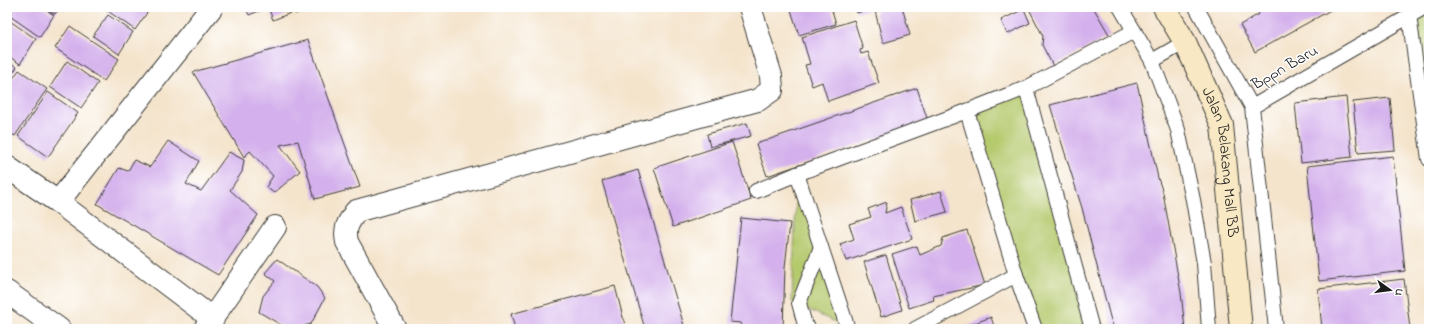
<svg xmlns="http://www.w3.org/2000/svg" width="1436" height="336" font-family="'Indie Flower',sans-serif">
  <rect width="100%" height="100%" fill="#fff"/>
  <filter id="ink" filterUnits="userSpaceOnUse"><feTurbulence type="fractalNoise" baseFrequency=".025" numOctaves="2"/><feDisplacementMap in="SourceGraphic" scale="8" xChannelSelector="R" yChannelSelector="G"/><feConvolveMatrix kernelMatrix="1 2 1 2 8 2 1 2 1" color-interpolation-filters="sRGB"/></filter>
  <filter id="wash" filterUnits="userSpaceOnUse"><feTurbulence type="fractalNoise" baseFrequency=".012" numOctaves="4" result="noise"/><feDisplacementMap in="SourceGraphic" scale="16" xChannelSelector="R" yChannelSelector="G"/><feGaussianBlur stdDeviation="0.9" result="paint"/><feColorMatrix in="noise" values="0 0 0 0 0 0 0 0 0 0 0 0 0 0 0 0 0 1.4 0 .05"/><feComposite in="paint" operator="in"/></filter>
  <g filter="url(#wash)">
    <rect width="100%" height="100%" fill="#f4e4cc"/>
    <g fill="#b5c96d" stroke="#687244">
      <path d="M 1405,7 L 1429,7 L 1429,168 Z"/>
      <path d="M 1026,88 L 1092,329 L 1033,329 L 967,111 Z"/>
      <path d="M 797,174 L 850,329 L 792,302 Z"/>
    </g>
    <g id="blocks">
      <g fill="#d4b1ec">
        <path d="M 9,7 L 42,7 L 54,15 L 40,37 L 7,14 L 7,10 Z"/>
        <path d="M 45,7 L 60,7 L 55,14 Z"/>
        <path d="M 102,7 L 151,7 L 135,30 Z"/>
        <path d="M 245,7 L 264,7 L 264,9 L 249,15 Z"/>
        <path d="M 268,7 L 291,7 L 293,12 L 273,20 Z"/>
        <path d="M 293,7 L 312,7 L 295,14 Z"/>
        <path d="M 790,7 L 831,7 L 836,24 L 799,35 Z"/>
        <path d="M 855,7 L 876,7 L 857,13 Z"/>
        <path d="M 889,7 L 902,7 L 910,35 L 883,43 L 875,11 Z"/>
        <path d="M 1028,7 L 1093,7 L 1110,36 L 1053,66 L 1042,45 L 1043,36 Z"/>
        <path d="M 1256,7 L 1336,7 L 1255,52 L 1240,25 L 1259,14 Z"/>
        <path d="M 1024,9 L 1030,23 L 1007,34 L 1001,20 Z"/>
        <path d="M 108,15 L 133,32 L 119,54 L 93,36 Z"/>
        <path d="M 7,19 L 36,39 L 20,64 L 7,55 Z"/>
        <path d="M 854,20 L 863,49 L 860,50 L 861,54 L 868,52 L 879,83 L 828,101 L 822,82 L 812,86 L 805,65 L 810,64 L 802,37 Z"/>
        <path d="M 70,26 L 119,59 L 104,81 L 55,48 Z"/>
        <path d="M 308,40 L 360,187 L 315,199 L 298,141 L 280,145 L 300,171 L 274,193 L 266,187 L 273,176 L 250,151 L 244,157 L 193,72 Z"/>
        <path d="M 7,60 L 17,67 L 7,82 Z"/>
        <path d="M 67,61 L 98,83 L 81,108 L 50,87 Z"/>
        <path d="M 19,70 L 47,89 L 15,136 L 7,131 L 7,87 Z"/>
        <path d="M 1137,83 L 1158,178 L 1163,193 L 1181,293 L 1185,329 L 1114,329 L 1110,317 L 1082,208 L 1050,105 Z"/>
        <path d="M 917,88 L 928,121 L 767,176 L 756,144 Z"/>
        <path d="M 48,92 L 78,113 L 48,157 L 18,136 Z"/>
        <path d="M 1346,97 L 1352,157 L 1301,163 L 1295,103 Z"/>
        <path d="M 1390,98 L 1395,150 L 1358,153 L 1353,102 Z"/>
        <path d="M 747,123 L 751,136 L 710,147 L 707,134 Z"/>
        <path d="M 168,141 L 199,161 L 186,184 L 201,191 L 229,152 L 244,160 L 242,172 L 230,190 L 258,215 L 218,275 L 97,204 L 119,168 L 128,171 L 134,160 L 150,167 Z"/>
        <path d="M 732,142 L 751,200 L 673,227 L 654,168 Z"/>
        <path d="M 1393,156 L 1405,271 L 1319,281 L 1307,166 Z"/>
        <path d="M 638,170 L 685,329 L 645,329 L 602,181 Z"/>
        <path d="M 941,191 L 947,212 L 915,221 L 910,200 Z"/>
        <path d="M 887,202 L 885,213 L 901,207 L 912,239 L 846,261 L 840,244 L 854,239 L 849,224 L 871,217 L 868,209 Z"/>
        <path d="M 741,218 L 790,223 L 785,267 L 783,329 L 740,329 L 741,323 L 730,322 Z"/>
        <path d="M 967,230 L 985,285 L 933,296 L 934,300 L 909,308 L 892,254 L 917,246 L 920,255 L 941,246 L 943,238 Z"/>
        <path d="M 886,255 L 902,310 L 881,317 L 864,262 Z"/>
        <path d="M 277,259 L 317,287 L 325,298 L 311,324 L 294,329 L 288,329 L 259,312 L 263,296 L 275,281 L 265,273 Z"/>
        <path d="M 1404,279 L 1410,329 L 1322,329 L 1318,289 Z"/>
        <path d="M 615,286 L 626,329 L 515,329 L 511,314 Z"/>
        <path d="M 991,317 L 995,329 L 959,329 Z"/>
      </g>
    </g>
  </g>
  <g filter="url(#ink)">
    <use href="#blocks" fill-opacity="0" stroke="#3c3a36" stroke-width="1"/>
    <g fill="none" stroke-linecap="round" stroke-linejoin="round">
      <defs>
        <g id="lane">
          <path d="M 1120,7 L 1152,61 L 1178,130 L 1193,200 L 1204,263 L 1209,329"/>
          <path d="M 1196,7 L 1252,107"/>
          <path d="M 1409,15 L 1429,159"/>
          <path d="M 1152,61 L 1185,42"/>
          <path d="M 1026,88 L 967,111 L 1016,275 L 1035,329"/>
          <path d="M 756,191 L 797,174"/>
          <path d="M 809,329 L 805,325 L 799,303 L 821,247"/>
          <path d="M 848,329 L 797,174 L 967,111"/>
          <path d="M 915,329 L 1016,275"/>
          <path d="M 1092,329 L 1026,88 L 1134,31"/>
          <path d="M 1276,329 L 1252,107 L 1425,7"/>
        </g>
        <g id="street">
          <path d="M 7,167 L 58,202 L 213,319"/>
          <path d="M 58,202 L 212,7"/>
          <path d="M 7,292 L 59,329"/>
          <path d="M 205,329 L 275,227"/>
          <path d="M 395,329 L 347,242 C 344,228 348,223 356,211 L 758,100 L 772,90 L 771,76 L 750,7"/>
        </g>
        <g id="secondary">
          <path id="s1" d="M 1164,7 L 1185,42 L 1222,125 L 1241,329"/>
        </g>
      </defs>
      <use href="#lane" stroke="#3c3a36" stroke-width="16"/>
      <use href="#street" stroke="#3c3a36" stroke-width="24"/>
      <use href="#secondary" stroke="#3c3a36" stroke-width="24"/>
      <use href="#lane" stroke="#fff" stroke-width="14"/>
      <use href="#street" stroke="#fff" stroke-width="22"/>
      <use href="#secondary" stroke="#f8e8c3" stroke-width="22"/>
    </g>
  </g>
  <g text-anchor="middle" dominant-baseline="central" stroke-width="3" stroke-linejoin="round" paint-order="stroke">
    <g font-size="16" fill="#1c1c1c" stroke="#fff">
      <text transform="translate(1285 68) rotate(-30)">Bppn Baru</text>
      <text stroke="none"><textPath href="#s1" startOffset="168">Jalan Belakang Mall BB</textPath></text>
    </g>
  </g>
  <rect width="1436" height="336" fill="none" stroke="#fff" stroke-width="24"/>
  <g transform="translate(1390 290) rotate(104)" stroke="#ffffff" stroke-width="3" paint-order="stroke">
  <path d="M0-3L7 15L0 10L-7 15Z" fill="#1c1c1c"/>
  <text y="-6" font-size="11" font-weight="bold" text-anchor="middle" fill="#1c1c1c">U</text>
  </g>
</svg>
